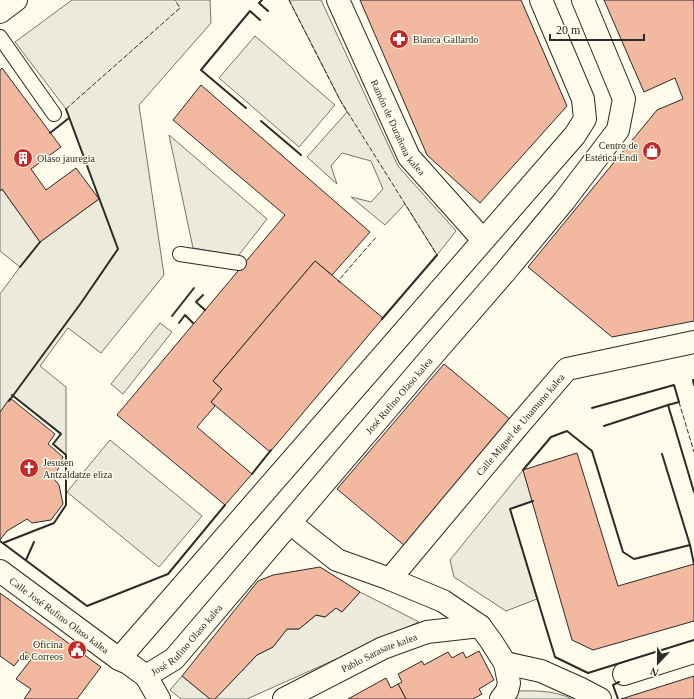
<svg xmlns="http://www.w3.org/2000/svg" width="694" height="699" font-family="Georgia,serif">
  <rect width="100%" height="100%" fill="#fdfbea"/>
  <g fill="#ecebdb" stroke="#74746e">
    <path d="M 72,0 L 210,0 L 211,23 L 139,105 L 164,275 L 101,353 L 68,328 L 40,366 L 66,387 L 66,455 L 53,444 L 61,433 L 13,396 L 0,412 L 0,294 L 20,267 L 0,251 L 0,191 L 2,189 L 40,242 L 99,199 L 103,209 L 66,109 L 15,42 Z"/>
    <path d="M 289,0 L 321,0 L 398,166 L 456,231 L 437,255 L 405,204 L 385,225 L 351,197 L 371,202 L 383,189 L 371,161 L 342,153 L 331,166 L 337,184 L 307,157 L 347,112 L 340,100 Z"/>
    <path d="M 255,36 L 335,105 L 299,147 L 219,78 Z"/>
    <path d="M 169,135 L 267,219 L 238,256 L 193,248 Z"/>
    <path d="M 160,323 L 172,332 L 123,394 L 111,384 Z"/>
    <path d="M 110,440 L 202,516 L 159,567 L 67,492 Z"/>
    <path d="M 523,470 L 533,501 L 510,509 L 537,599 L 506,611 L 454,577 L 450,560 Z"/>
    <path d="M 360,592 L 419,622 L 247,699 L 215,699 L 257,655 L 273,647 L 287,629 L 299,629 L 316,615 L 325,617 L 336,608 L 342,612 Z"/>
    <path d="M 182,676 L 210,699 L 181,699 L 170,690 Z"/>
    <path d="M 507,691 C 530,691 552,689 572,699 L 501,699 Z"/>
  </g>
  <g fill="#f2b8a0" stroke="#2b2b2b">
    <path d="M 360,0 L 521,0 L 567,106 L 480,203 L 427,155 Z"/>
    <path d="M 604,0 L 694,0 L 694,321 L 612,337 L 528,267 L 657,110 L 683,99 L 675,78 L 644,92 Z"/>
    <path d="M 2,68 L 61,147 L 31,169 L 46,190 L 76,168 L 99,199 L 40,242 L 2,189 L 0,191 L 0,70 Z"/>
    <path d="M 201,85 L 370,232 L 332,275 L 315,261 L 213,381 L 222,389 L 211,402 L 215,406 L 197,427 L 252,474 L 225,505 L 117,415 L 285,215 L 173,120 Z"/>
    <path d="M 315,261 L 383,318 L 270,452 L 211,402 L 222,389 L 213,381 Z"/>
    <path d="M 444,364 L 511,420 L 405,546 L 337,489 Z"/>
    <path d="M 10,398 L 55,434 L 48,444 L 63,457 L 54,479 L 59,485 L 63,504 L 51,520 L 32,523 L 27,519 L 7,531 L 0,540 L 0,412 Z"/>
    <path d="M 577,453 L 618,586 L 694,564 L 694,621 L 593,650 L 572,640 L 523,470 Z"/>
    <path d="M 320,567 L 360,592 L 342,612 L 336,608 L 325,617 L 316,615 L 299,629 L 287,629 L 273,647 L 257,655 L 215,699 L 210,699 L 182,676 L 258,581 L 273,575 Z"/>
    <path d="M 0,593 L 101,667 L 77,699 L 24,699 L 31,689 L 16,679 L 33,657 L 25,652 L 14,666 L 0,656 Z"/>
    <path d="M 479,651 L 494,680 L 479,689 L 482,694 L 473,699 L 406,699 L 398,684 L 402,682 L 398,674 L 422,661 L 424,665 L 448,652 L 452,658 L 463,652 L 466,658 Z"/>
    <path d="M 694,676 L 694,699 L 621,699 Z"/>
    <path d="M 386,678 L 391,688 L 398,684 L 406,699 L 348,699 Z"/>
  </g>
  <g fill="none" stroke-linecap="round" stroke-linejoin="round">
    <defs>
      <g id="lane">
        <path d="M 0,37 L 54,114"/>
        <path d="M 180,254 L 239,263"/>
      </g>
      <g id="street">
        <path id="s1" d="M 338,0 L 409,157 L 483,240"/>
        <path d="M 290,523 L 337,560 L 390,579 L 443,601 L 480,626 L 491,641 L 505,663 L 509,683 L 507,691 L 501,699"/>
        <path id="s2" d="M 0,571 L 119,659 L 128,663 L 146,676 L 174,659 L 433,355 L 505,272 L 564,201 L 618,130 L 624,99 L 583,0"/>
        <path id="s3" d="M 390,579 L 518,426 L 567,369 L 694,342"/>
        <path d="M 119,659 L 575,135 L 585,119 L 583,99 L 541,0"/>
        <path d="M 505,663 L 541,671 L 579,688 L 600,699"/>
        <path d="M 624,674 L 694,652"/>
        <path d="M 146,676 L 159,699"/>
        <path id="s4" d="M 284,699 L 383,648 L 427,632 L 480,626"/>
      </g>
      <path id="secondary" d="M 0,12 L 16,0"/>
    </defs>
    <use href="#lane" stroke="#2b2b2b" stroke-width="16"/>
    <use href="#street" stroke="#2b2b2b" stroke-width="24"/>
    <use href="#secondary" stroke="#2b2b2b" stroke-width="24"/>
    <use href="#lane" stroke="#fdfbea" stroke-width="14"/>
    <use href="#street" stroke="#fdfbea" stroke-width="22"/>
    <use href="#secondary" stroke="#fdfbea" stroke-width="22"/>
    <g stroke="#2b2b2b" stroke-width="1" stroke-dasharray="5 2" stroke-linecap="butt">
      <path d="M 289,0 L 340,100 L 437,255"/>
      <path d="M 66,109 L 180,8 L 175,0"/>
      <path d="M 341,283 L 338,281 L 377,236"/>
      <path d="M 679,402 L 694,452"/>
    </g>
    <g stroke="#2b2b2b" stroke-width="2">
      <path d="M 262,0 L 259,3 L 268,11"/>
      <path d="M 246,108 L 201,70 L 250,11 L 260,20"/>
      <path d="M 261,121 L 301,155"/>
      <path d="M 50,133 L 69,118"/>
      <path d="M 20,267 L 40,242"/>
      <path d="M 203,295 L 196,302 L 205,310"/>
      <path d="M 172,316 L 194,288"/>
      <path d="M 382,319 L 437,255"/>
      <path d="M 179,323 L 185,315 L 193,323"/>
      <path d="M 694,380 L 693,380 L 694,385"/>
      <path d="M 9,401 L 81,303 L 118,249 L 66,109"/>
      <path d="M 592,408 L 674,385 L 679,402 L 668,405 L 694,492"/>
      <path d="M 604,426 L 668,405"/>
      <path d="M 662,454 L 690,545"/>
      <path d="M 523,470 L 551,437 L 567,431 L 592,451 L 623,552 L 634,559 L 690,545 L 694,564"/>
      <path d="M 252,474 L 271,450"/>
      <path d="M 533,501 L 510,509 L 555,657 L 588,673 L 694,640"/>
      <path d="M 0,541 L 87,606 L 168,574 L 225,505"/>
      <path d="M 3,543 L 54,523 L 66,505 L 66,455 L 53,444 L 61,434 L 12,395"/>
      <path d="M 26,560 L 34,542"/>
      <path d="M 618,699 L 613,685 L 619,682"/>
    </g>
  </g>
  <defs>
    <symbol id="pharmacy-disc" viewBox="-11 -11 22 22"><circle r="9.5" fill="#c62828" stroke="#fdfbea"/><path d="M-2-6h4v4h4v4h-4v4h-4v-4h-4v-4h4Z" fill="#fff"/></symbol>
    <symbol id="shop-disc" viewBox="-11 -11 22 22"><circle r="9.5" fill="#c62828" stroke="#fdfbea"/><path d="M-5-2.5h2.3a2.7 3.5 0 0 1 5.4 0H5L5.5 6h-11ZM-1.5-2.5h3a1.5 2.3 0 0 0-3 0Z" fill="#fff"/></symbol>
    <symbol id="building-disc" viewBox="-11 -11 22 22"><circle r="9.5" fill="#c62828" stroke="#fdfbea"/><path d="M-4-6H4V6H1V3H-1V6H-4ZM-2.5-4.3h1.7v1.8h-1.7ZM.8-4.3h1.7v1.8H.8ZM-2.5-1h1.7V.8h-1.7ZM.8-1h1.7V.8H.8Z" fill="#fff"/></symbol>
    <symbol id="church-disc" viewBox="-11 -11 22 22"><circle r="9.5" fill="#c62828" stroke="#fdfbea"/><path d="M-1.2-6h2.4v3.5h3.3v2.4h-3.3V6h-2.4V-.1h-3.3v-2.4h3.3Z" fill="#fff"/></symbol>
    <symbol id="civic-disc" viewBox="-11 -11 22 22"><circle r="9.5" fill="#c62828" stroke="#fdfbea"/><path d="M-.6-6.5H3V-4.5H.6V-3L4-1V1h2V6H-6V1h2V-1L-.6-3ZM-1.2 2.5V6h2.4V2.5Z" fill="#fff"/></symbol>
  </defs>
  <g fill-rule="evenodd">
    <use href="#pharmacy-disc" x="388" y="28" width="22" height="22"/>
    <use href="#shop-disc" x="641" y="140" width="22" height="22"/>
    <use href="#building-disc" x="12" y="147" width="22" height="22"/>
    <use href="#church-disc" x="18" y="457" width="22" height="22"/>
    <use href="#civic-disc" x="66" y="639" width="22" height="22"/>
  </g>
  <g text-anchor="middle" dominant-baseline="central" stroke-width="3" stroke-linejoin="round" paint-order="stroke">
    <g font-size="10" fill="#2b2b2b" stroke="#fdfbea" text-anchor="start">
      <text x="413" y="39">Blanca Gallardo</text>
      <text x="638" y="145" text-anchor="end">Centro de<tspan x="638" dy="12">Estética Endi</tspan></text>
      <text x="37" y="158">Olaso jauregia</text>
      <text x="43" y="462">Jesusen<tspan x="43" dy="12">Antzaldatze eliza</tspan></text>
      <text x="63" y="644" text-anchor="end">Oficina<tspan x="63" dy="12">de Correos</tspan></text>
    </g>
    <g font-size="10" fill="#2b2b2b" stroke="#fdfbea">
      <text stroke="none"><textPath href="#s1" startOffset="141">Ramón de Durañona kalea</textPath></text>
      <text stroke="none"><textPath href="#s2" startOffset="559">José Rufino Olaso kalea</textPath></text>
      <text stroke="none"><textPath href="#s3" startOffset="202">Calle Miguel de Unamuno kalea</textPath></text>
      <text stroke="none"><textPath href="#s2" startOffset="74">Calle José Rufino Olaso kalea</textPath></text>
      <text stroke="none"><textPath href="#s2" startOffset="235">José Rufino Olaso kalea</textPath></text>
      <text stroke="none"><textPath href="#s4" startOffset="106">Pablo Sarasate kalea</textPath></text>
    </g>
  </g>
  <g transform="translate(658 663) rotate(202)" stroke="#fdfbea" stroke-width="3" paint-order="stroke">
  <path d="M0-3L7 15L0 10L-7 15Z" fill="#2b2b2b"/>
  <text y="-6" font-size="11" font-weight="bold" text-anchor="middle" fill="#2b2b2b">N</text>
  </g>
  <path d="M550 34v6h94v-6" fill="none" stroke="#2b2b2b" stroke-width="2"/>
  <text x="556" y="34" font-size="12" fill="#2b2b2b" stroke="#fdfbea" stroke-width="3" paint-order="stroke">20 m</text>
</svg>
